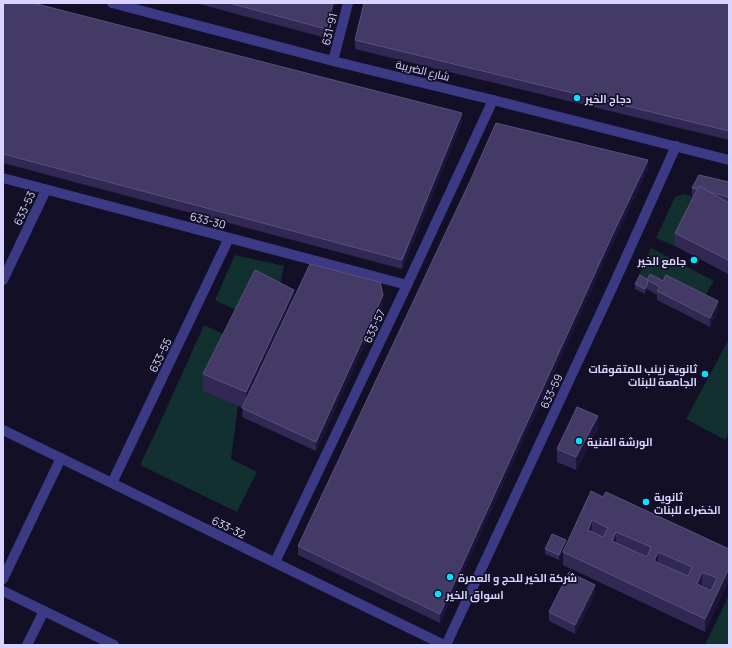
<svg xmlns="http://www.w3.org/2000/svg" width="732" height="648" font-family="Manrope,Cairo,sans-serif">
  <rect width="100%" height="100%" fill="#130f26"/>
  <g fill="#12302f">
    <path d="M 685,194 L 699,199 L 675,246 L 656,238 L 675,197 L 680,195 Z"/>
    <path d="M 651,248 L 714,281 L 701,302 L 649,285 L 637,279 Z"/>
    <path d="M 235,255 L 284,266 L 277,298 L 242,313 L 215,300 Z"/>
    <path d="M 204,325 L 230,337 L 238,405 L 231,459 L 257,472 L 237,512 L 140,465 L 159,425 Z"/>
    <path d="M 729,339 L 729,433 L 725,440 L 686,419 Z"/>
    <path d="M 729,595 L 729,645 L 705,645 Z"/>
  </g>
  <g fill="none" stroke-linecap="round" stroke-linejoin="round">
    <g stroke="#3d3a85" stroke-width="10">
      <path d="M 333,61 L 348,3"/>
      <path d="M 3,178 L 407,285"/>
      <path d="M 3,280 L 46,190"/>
      <path d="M 3,430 L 444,645"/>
      <path d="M 112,483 L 229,238"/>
      <path d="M 275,562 L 407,285 L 493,100"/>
      <path d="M 3,579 L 61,458"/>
      <path d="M 3,591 L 114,645"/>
      <path d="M 27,645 L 44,611"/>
      <path d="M 446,645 L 614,284 L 676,146"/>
    </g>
    <path stroke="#3d3a85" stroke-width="10" d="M 112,3 L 333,61 L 493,100 L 729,160"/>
  </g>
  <g fill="#312854" fill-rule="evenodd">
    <path d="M 3,3 L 462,122 L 402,269 L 3,163 Z"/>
    <path d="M 195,3 L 335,3 L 326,38 Z"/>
    <path d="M 729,3 L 729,140 L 355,49 L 355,40 Z"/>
    <path d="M 648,169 L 611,247 L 440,623 L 298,555 L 298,546 Z"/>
    <path d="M 729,182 L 729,272 L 728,274 L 675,246 L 675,233 L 693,197 L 692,197 L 692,188 Z"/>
    <path d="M 648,280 L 718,310 L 710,327 L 657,300 L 657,295 L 647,289 L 645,294 L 635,289 L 635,284 Z"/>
    <path d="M 294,298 L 383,304 L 316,451 L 242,417 L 243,408 L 203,391 L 203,374 Z"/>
    <path d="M 598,429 L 576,470 L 557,462 L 557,449 Z"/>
    <path d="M 603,497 L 729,549 L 705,632 L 563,565 L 563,552 ZM 702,585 L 712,589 L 711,590 L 702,586 Z"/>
    <path d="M 566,544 L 559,560 L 545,554 L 545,549 Z"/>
    <path d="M 595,594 L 575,634 L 549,621 L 549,612 Z"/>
  </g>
  <g fill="#1d163a">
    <path d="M 333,3 L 335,3 L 326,38 L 326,29 Z"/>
    <path d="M 462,113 L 462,122 L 402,269 L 402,260 Z"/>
    <path d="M 648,160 L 648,169 L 611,247 L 440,623 L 440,614 L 611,238 Z"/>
    <path d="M 729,259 L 729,272 L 728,274 L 728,260 Z"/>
    <path d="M 647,285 L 647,289 L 645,294 L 645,289 Z"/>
    <path d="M 294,290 L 294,307 L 246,409 L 246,392 Z"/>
    <path d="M 383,295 L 383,304 L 316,451 L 316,442 Z"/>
    <path d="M 718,301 L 718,310 L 710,327 L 710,318 Z"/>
    <path d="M 598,416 L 598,429 L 576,470 L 576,457 Z"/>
    <path d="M 592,520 L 592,533 L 588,530 Z"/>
    <path d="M 616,532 L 616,545 L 612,541 Z"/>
    <path d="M 566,540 L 566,544 L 559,560 L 559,555 Z"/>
    <path d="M 658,552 L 658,565 L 654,561 Z"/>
    <path d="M 729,568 L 729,581 L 705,632 L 705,619 Z"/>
    <path d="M 702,572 L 702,585 L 697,597 L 697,584 Z"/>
    <path d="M 595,585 L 595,594 L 575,634 L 575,625 Z"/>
  </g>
  <g fill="#433a66" stroke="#5a527e" fill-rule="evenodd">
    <path d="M 3,3 L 33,3 L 462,113 L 402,260 L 3,154 Z"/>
    <path d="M 229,3 L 333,3 L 326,29 Z"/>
    <path d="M 364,3 L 729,3 L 729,131 L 355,40 Z"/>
    <path d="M 496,123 L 648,160 L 611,238 L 440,614 L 298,546 L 472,177 Z"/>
    <path d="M 699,175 L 729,182 L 729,197 L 709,192 L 699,186 L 697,189 L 692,188 Z"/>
    <path d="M 699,186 L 729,203 L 729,259 L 728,260 L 675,233 Z"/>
    <path d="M 310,264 L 380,282 L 383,295 L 316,442 L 242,408 Z"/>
    <path d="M 255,270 L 294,290 L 246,392 L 203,374 Z"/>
    <path d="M 650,274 L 663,281 L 666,275 L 718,301 L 710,318 L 657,291 L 660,287 L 647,280 Z"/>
    <path d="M 640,275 L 648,280 L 647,285 L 645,289 L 635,284 Z"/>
    <path d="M 577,407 L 598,416 L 576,457 L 557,449 Z"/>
    <path d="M 591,491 L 603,497 L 606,492 L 729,549 L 729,568 L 705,619 L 563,552 ZM 592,520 L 608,528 L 603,537 L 588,530 ZM 616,532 L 651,547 L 647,557 L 612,541 ZM 658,552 L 692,567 L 688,576 L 654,561 ZM 702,572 L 717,578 L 711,590 L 697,584 Z"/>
    <path d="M 552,534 L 566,540 L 559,555 L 545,549 Z"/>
    <path d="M 569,572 L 595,585 L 575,625 L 549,612 Z"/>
  </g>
  <g fill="#00e5ff" stroke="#130f26" stroke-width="1.5">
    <circle cx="577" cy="98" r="4"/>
    <circle cx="694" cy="260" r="4"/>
    <circle cx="705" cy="374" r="4"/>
    <circle cx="579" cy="441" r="4"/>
    <circle cx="646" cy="502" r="4"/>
    <circle cx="450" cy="577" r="4"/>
    <circle cx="438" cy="594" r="4"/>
  </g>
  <g text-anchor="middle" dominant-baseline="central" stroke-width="3.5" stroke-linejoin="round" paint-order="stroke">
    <g font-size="11" fill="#d9d4ff" stroke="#130f26">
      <text transform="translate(329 29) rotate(-76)">631-91</text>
      <text transform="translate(423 70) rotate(14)">شارع الضريبة</text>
      <text transform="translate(24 208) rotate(-65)">633-53</text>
      <text transform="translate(208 220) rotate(15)">633-30</text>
      <text transform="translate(374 326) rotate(-65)">633-57</text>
      <text transform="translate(160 355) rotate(-64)">633-55</text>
      <text transform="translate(551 391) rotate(-65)">633-59</text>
      <text transform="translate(229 527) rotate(26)">633-32</text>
    </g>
    <g font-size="11" font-weight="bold" fill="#d9d4ff" stroke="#130f26" text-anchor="start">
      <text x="585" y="98">دجاج الخير</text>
      <text x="686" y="260" text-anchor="end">جامع الخير</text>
      <text x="697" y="368" text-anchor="end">ثانوية زينب للمتقوقات<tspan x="697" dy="13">الجامعة للبنات</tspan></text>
      <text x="587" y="441">الورشة الفنية</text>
      <text x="654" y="496">ثانوية<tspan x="654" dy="13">الخضراء للبنات</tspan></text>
      <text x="458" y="577">شركة الخير للحج و العمرة</text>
      <text x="446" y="594">اسواق الخير</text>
    </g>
  </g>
  <rect width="732" height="648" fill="none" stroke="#d9d4ff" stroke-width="8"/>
</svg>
